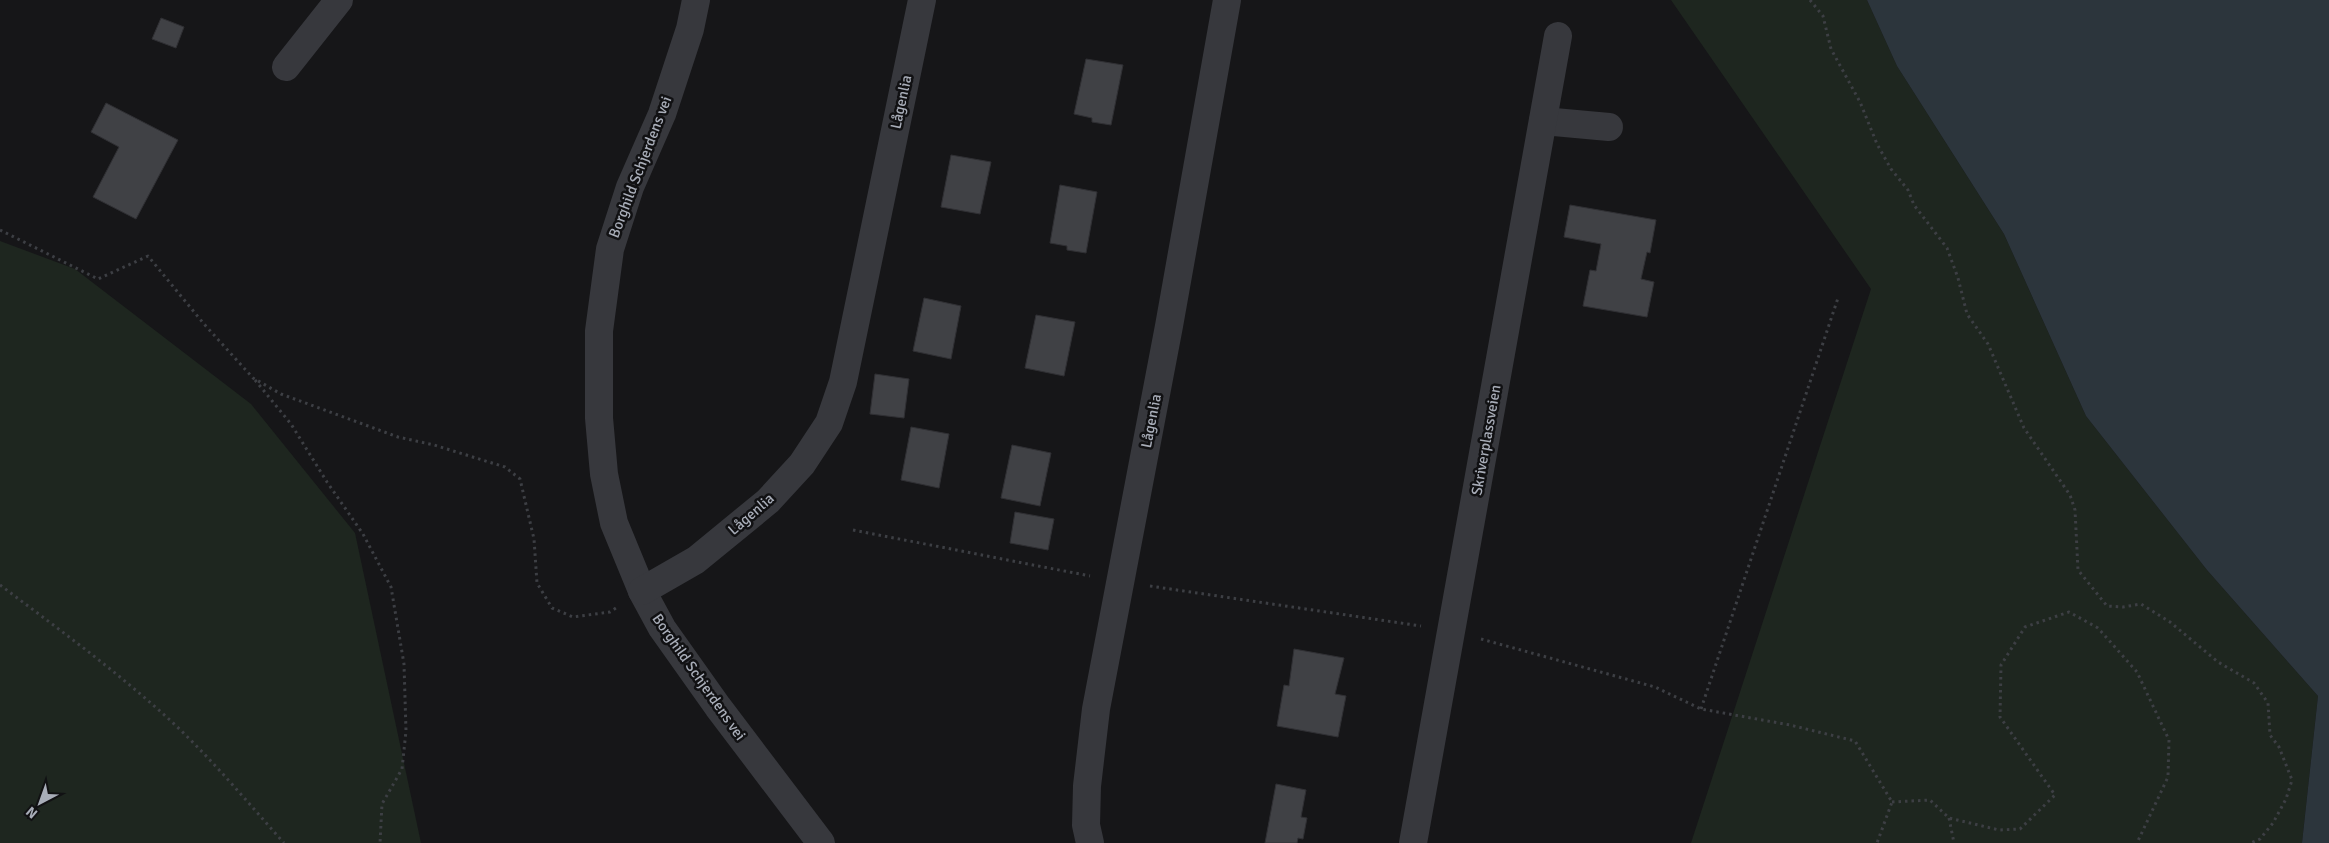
<svg xmlns="http://www.w3.org/2000/svg" width="2329" height="843" font-family="Signika,sans-serif">
  <rect width="100%" height="100%" fill="#161618"/>
  <g fill="#1e261f">
    <path d="M 1671,0 L 1867,0 L 1897,66 L 2004,234 L 2086,416 L 2207,570 L 2318,696 L 2302,843 L 1691,843 L 1871,289 Z"/>
    <path d="M 0,241 L 75,269 L 251,404 L 355,533 L 421,843 L 0,843 Z"/>
  </g>
  <path fill="#2c353c" d="M 1867,0 L 2329,0 L 2329,843 L 2302,843 L 2318,696 L 2207,570 L 2086,416 L 2004,234 L 1897,66 Z"/>
  <g fill="#404145" stroke="#303034">
    <path d="M 161,18 L 184,27 L 176,48 L 152,39 Z"/>
    <path d="M 1086,59 L 1123,65 L 1111,125 L 1092,122 L 1092,118 L 1074,114 Z"/>
    <path d="M 106,103 L 178,140 L 136,219 L 93,197 L 119,147 L 91,132 Z"/>
    <path d="M 951,155 L 991,162 L 980,214 L 941,207 Z"/>
    <path d="M 1060,185 L 1097,192 L 1086,253 L 1067,250 L 1067,246 L 1050,243 Z"/>
    <path d="M 1570,205 L 1656,220 L 1650,253 L 1647,252 L 1641,279 L 1654,282 L 1647,317 L 1583,306 L 1590,270 L 1596,271 L 1601,244 L 1564,237 Z"/>
    <path d="M 924,298 L 961,306 L 951,359 L 913,351 Z"/>
    <path d="M 1036,315 L 1075,322 L 1064,376 L 1025,368 Z"/>
    <path d="M 875,374 L 909,379 L 904,418 L 870,414 Z"/>
    <path d="M 911,427 L 949,434 L 939,488 L 901,480 Z"/>
    <path d="M 1012,445 L 1051,453 L 1040,506 L 1001,498 Z"/>
    <path d="M 1015,512 L 1054,519 L 1048,550 L 1010,543 Z"/>
    <path d="M 1294,649 L 1344,658 L 1335,694 L 1346,696 L 1338,737 L 1277,726 L 1284,685 L 1289,686 Z"/>
    <path d="M 1276,784 L 1306,790 L 1301,817 L 1307,818 L 1303,839 L 1298,838 L 1297,843 L 1265,843 Z"/>
  </g>
  <g fill="none" stroke-linecap="round" stroke-linejoin="round">
    <g stroke="#3d3f44" stroke-width="3" stroke-dasharray="2.5 4" stroke-linecap="butt">
      <path d="M 1810,0 L 1823,16 L 1831,49 L 1860,102 L 1877,144 L 1891,169 L 1908,190 L 1914,205 L 1947,248 L 1958,278 L 1967,314 L 1988,344 L 2024,428 L 2070,495 L 2075,510 L 2078,570 L 2107,606 L 2123,607 L 2141,604 L 2170,622 L 2218,662 L 2254,683 L 2268,703 L 2270,735 L 2279,747 L 2292,780 L 2286,799 L 2273,823 L 2260,839 L 2251,843"/>
      <path d="M 0,230 L 98,279 L 148,256 L 204,324 L 253,378 L 281,394 L 398,437 L 434,445 L 505,467 L 520,479 L 534,539 L 537,583 L 552,608 L 573,617 L 610,612 L 616,608"/>
      <path d="M 255,380 L 291,424 L 327,482 L 363,534 L 391,587 L 404,664 L 406,731 L 402,769 L 382,804 L 380,843"/>
      <path d="M 853,530 L 1090,576"/>
      <path d="M 0,585 C 52,624 104,662 153,705 C 201,746 242,796 284,843"/>
      <path d="M 1150,586 L 1421,626"/>
      <path d="M 1481,639 L 1655,687 L 1701,709 L 1790,725 L 1855,741 L 1892,802 L 1877,843"/>
      <path d="M 1701,709 L 1838,298"/>
      <path d="M 1892,802 L 1930,800 L 1949,818 L 1999,830 L 2020,829 L 2055,795 L 2000,717 L 2001,665 L 2025,627 L 2069,612 L 2098,628 L 2137,672 L 2169,740 L 2168,777 L 2137,843"/>
      <path d="M 1949,818 L 1954,843"/>
    </g>
    <g stroke="#37383d" stroke-width="28">
      <path d="M 696,0 L 690,29 L 662,114 L 630,187 L 610,249 L 599,331 L 599,418 L 604,474 L 614,523 L 642,591 L 662,628 L 718,707 L 821,843"/>
      <path d="M 286,67 L 339,0"/>
      <path d="M 1543,121 L 1609,127"/>
      <path d="M 642,591 L 696,560 L 768,501 L 802,464 L 829,423 L 843,382 L 922,0"/>
      <path d="M 1090,843 L 1086,825 L 1087,786 L 1096,709 L 1169,326 L 1227,0"/>
      <path d="M 1413,843 L 1558,36"/>
    </g>
  </g>
  <g text-anchor="middle" dominant-baseline="central" stroke-width="5" stroke-linejoin="round" paint-order="stroke">
    <g font-size="15" fill="#a8adb8" stroke="#111113">
      <text transform="translate(901 102) rotate(-78)">Lågenlia</text>
      <text transform="translate(640 167) rotate(-69)">Borghild Schjerdens vei</text>
      <text transform="translate(1151 421) rotate(-79)">Lågenlia</text>
      <text transform="translate(1486 440) rotate(-80)">Skriverplassveien</text>
      <text transform="translate(751 514) rotate(-41)">Lågenlia</text>
      <text transform="translate(699 677) rotate(55)">Borghild Schjerdens vei</text>
    </g>
  </g>
  <g transform="translate(40 803) rotate(221)" stroke="#111113" stroke-width="4" paint-order="stroke">
  <path d="M0-4L9 19L0 12L-9 19Z" fill="#a8adb8"/>
  <text y="-8" font-size="14" font-weight="bold" text-anchor="middle" fill="#a8adb8">N</text>
  </g>
</svg>
